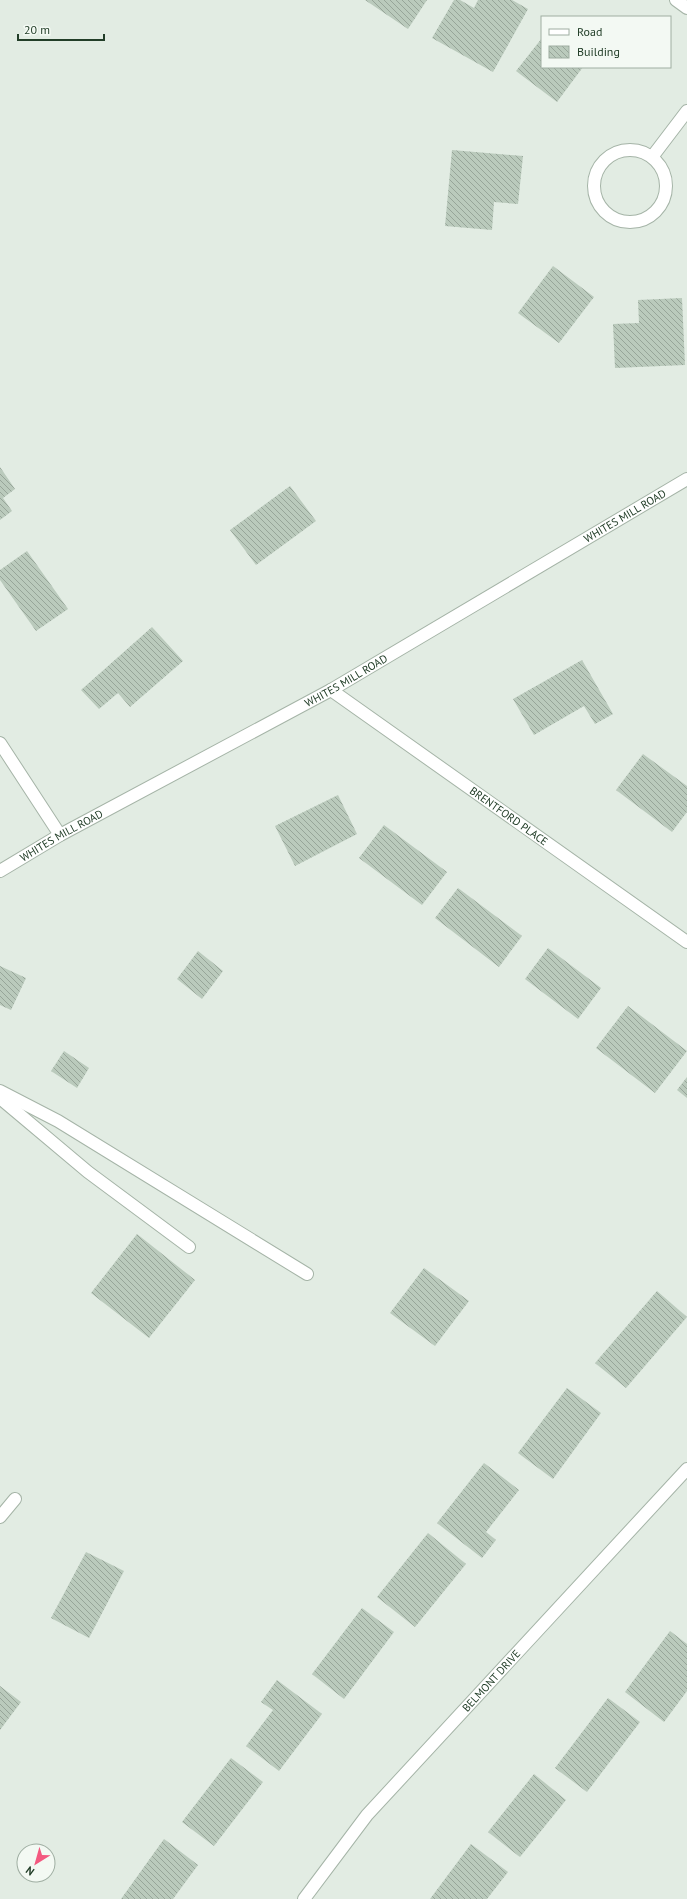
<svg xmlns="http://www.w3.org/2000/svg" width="687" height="1899" font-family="'PT Sans',sans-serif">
  <defs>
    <pattern id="building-back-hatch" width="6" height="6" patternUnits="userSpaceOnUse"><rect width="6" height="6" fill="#bacabc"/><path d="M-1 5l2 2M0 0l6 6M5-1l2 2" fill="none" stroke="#97a599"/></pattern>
  </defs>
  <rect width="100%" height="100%" fill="#e2ece3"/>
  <g fill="url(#building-back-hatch)">
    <path d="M 365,0 L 427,0 L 408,29 Z"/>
    <path d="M 454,0 L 460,0 L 474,8 L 478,0 L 512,0 L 528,9 L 493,72 L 432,38 Z"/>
    <path d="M 542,38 L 542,67 L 583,67 L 557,102 L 516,71 Z"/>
    <path d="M 452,150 L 523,156 L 518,204 L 494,202 L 492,230 L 445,226 Z"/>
    <path d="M 553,266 L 594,297 L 559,343 L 518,313 Z"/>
    <path d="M 682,298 L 685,365 L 615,368 L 613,324 L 639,323 L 638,300 Z"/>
    <path d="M 0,467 L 15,489 L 3,498 L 12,511 L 0,520 Z"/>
    <path d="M 290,486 L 316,521 L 256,565 L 230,530 Z"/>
    <path d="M 27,551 L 68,609 L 36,631 L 0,580 L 0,570 Z"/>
    <path d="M 152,627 L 183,661 L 130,707 L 118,693 L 99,709 L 81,690 Z"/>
    <path d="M 582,660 L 613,714 L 595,724 L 584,706 L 534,735 L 513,699 Z"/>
    <path d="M 643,754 L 687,786 L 687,812 L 672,832 L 616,790 Z"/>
    <path d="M 338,795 L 357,834 L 295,866 L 275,826 Z"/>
    <path d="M 384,825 L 447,872 L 422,905 L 359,858 Z"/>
    <path d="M 458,888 L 522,936 L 499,967 L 435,918 Z"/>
    <path d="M 548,948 L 601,988 L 578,1019 L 525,979 Z"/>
    <path d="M 198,951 L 223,971 L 202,999 L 177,979 Z"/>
    <path d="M 0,966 L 26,978 L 11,1010 L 0,1005 Z"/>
    <path d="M 628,1006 L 687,1051 L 655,1093 L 596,1048 Z"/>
    <path d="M 64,1051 L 89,1068 L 77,1088 L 51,1071 Z"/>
    <path d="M 687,1077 L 687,1098 L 677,1090 Z"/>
    <path d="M 137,1234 L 195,1280 L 149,1338 L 91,1293 Z"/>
    <path d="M 424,1268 L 469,1301 L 435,1346 L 390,1313 Z"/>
    <path d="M 657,1291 L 687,1317 L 626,1388 L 595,1363 Z"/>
    <path d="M 567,1388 L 601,1413 L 553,1479 L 518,1453 Z"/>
    <path d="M 484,1463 L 519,1490 L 486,1532 L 496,1540 L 482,1558 L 437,1523 Z"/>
    <path d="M 428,1533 L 466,1564 L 415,1627 L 377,1597 Z"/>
    <path d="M 86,1552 L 124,1571 L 89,1638 L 51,1618 Z"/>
    <path d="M 362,1608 L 394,1632 L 344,1699 L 312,1674 Z"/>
    <path d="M 670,1631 L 687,1644 L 687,1691 L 664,1722 L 625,1692 Z"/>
    <path d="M 277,1680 L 322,1714 L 279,1771 L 246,1746 L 273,1710 L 261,1702 Z"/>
    <path d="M 0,1686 L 21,1702 L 0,1730 Z"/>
    <path d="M 608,1698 L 640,1722 L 587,1792 L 555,1768 Z"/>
    <path d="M 231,1758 L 263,1782 L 214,1846 L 182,1822 Z"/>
    <path d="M 534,1774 L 566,1800 L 520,1857 L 488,1832 Z"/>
    <path d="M 164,1839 L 198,1865 L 173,1899 L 121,1899 Z"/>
    <path d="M 471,1844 L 508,1872 L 487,1899 L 430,1899 Z"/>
  </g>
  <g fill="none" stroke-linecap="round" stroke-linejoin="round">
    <defs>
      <g id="service">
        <path d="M 0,1091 L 58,1121 L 307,1274"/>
        <path d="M 0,1098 L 88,1172 L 189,1247"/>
      </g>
      <g id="minor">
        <path d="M 676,0 L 687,8"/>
        <circle cx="630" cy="186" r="36"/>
        <path d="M 652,157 L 687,111"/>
        <path id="s1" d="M 331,690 L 687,942"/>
        <path d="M 0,743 L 60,835"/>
        <path d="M 0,1517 L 15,1499"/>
        <path id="s2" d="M 304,1899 L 367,1815 L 687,1469"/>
      </g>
      <g id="tertiary">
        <path id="s3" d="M 0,871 L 60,835 L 331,690 L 687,479"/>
      </g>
    </defs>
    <use href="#service" stroke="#a5b4a7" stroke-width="14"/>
    <use href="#minor" stroke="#a5b4a7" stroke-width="14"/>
    <use href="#tertiary" stroke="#a5b4a7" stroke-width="14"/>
    <use href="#service" stroke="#fff" stroke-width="12"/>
    <use href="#minor" stroke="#fff" stroke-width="12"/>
    <use href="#tertiary" stroke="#fff" stroke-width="12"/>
  </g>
  <g text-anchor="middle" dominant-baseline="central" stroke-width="3" stroke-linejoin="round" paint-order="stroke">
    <g font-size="11" fill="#223e28" stroke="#f3f9f3">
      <text stroke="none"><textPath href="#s3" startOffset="719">WHITES MILL ROAD</textPath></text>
      <text stroke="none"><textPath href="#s3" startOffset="395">WHITES MILL ROAD</textPath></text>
      <text stroke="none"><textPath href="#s1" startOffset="218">BRENTFORD PLACE</textPath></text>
      <text stroke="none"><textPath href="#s3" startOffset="71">WHITES MILL ROAD</textPath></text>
      <text stroke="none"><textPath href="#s2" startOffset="288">BELMONT DRIVE</textPath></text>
    </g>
  </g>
  <rect x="541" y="16" width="130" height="52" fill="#f3f9f3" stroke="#9faea2"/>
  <rect x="549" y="29" width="20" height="6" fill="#ffffff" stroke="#9faea2"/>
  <text x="577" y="36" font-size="12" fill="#223e28">Road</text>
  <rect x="549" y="46" width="20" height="12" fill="url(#building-back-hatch)" stroke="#9faea2"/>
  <text x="577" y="56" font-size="12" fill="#223e28">Building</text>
  <g transform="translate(36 1863) rotate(217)"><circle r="19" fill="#f3f9f3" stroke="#9faea2"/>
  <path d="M0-3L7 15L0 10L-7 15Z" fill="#f35980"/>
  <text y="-6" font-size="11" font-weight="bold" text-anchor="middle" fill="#223e28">N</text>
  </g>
  <path d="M18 34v6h86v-6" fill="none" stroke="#223e28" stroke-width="2"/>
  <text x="24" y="34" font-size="12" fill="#223e28" stroke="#f3f9f3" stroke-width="3" paint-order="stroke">20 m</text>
</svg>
